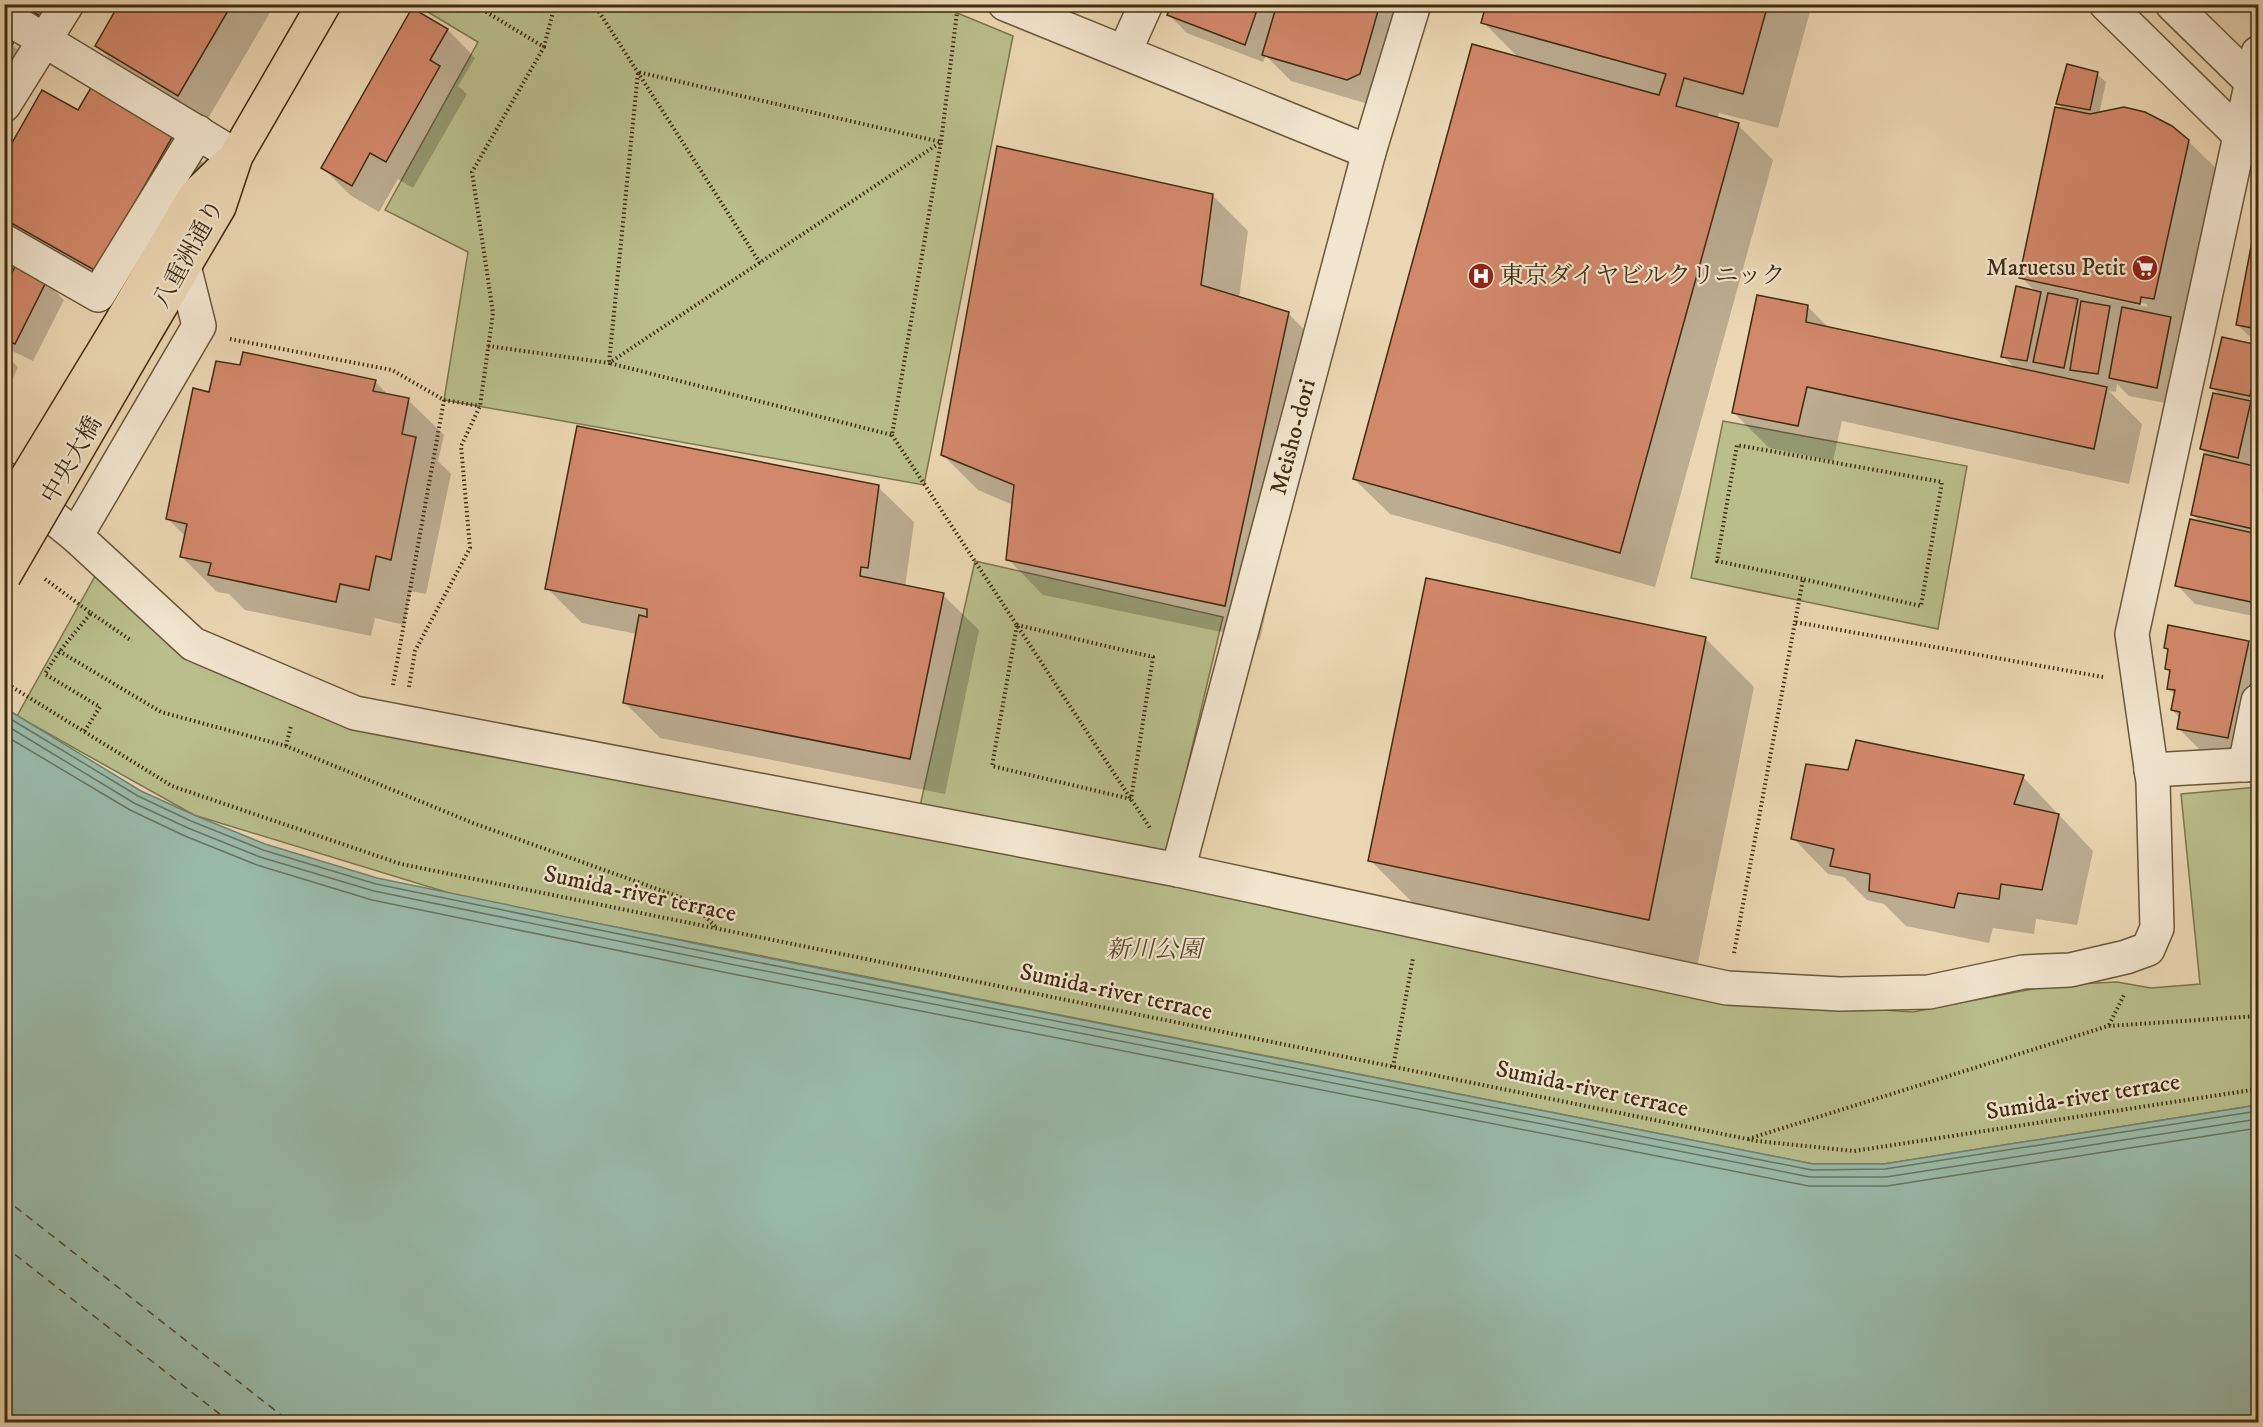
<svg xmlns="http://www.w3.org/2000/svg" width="2263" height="1427" font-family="'IM FELL DW Pica','Noto Serif JP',serif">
  <rect width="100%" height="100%" fill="#ebd7b4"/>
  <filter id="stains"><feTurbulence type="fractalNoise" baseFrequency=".00333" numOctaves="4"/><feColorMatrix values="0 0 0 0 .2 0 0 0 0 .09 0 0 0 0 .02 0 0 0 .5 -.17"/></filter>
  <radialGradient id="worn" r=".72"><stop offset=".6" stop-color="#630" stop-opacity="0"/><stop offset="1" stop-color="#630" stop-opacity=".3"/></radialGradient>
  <g fill="#b9be8c" stroke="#7c754e" stroke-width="1.5">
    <path d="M 416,5 L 938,5 L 1013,36 L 924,485 L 444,400 L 468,252 L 385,210 L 478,42 Z"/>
    <path d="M 1723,421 L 1967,466 L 1938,629 L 1691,578 Z"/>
    <path d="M 975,561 L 1223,617 L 1167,853 L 920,806 Z"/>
    <path d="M 103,562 L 193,644 L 355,713 L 1836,1007 L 1913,1012 L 2053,985 L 2117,982 L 2151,988 L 2200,984 L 2181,794 L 2258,787 L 2258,1105 L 1884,1164 L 1813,1164 L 459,896 L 194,815 L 17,716 Z"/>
  </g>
  <path fill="#99baa9" stroke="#75816c" stroke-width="1.5" d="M 5,708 L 141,791 L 194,815 L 265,844 L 377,878 L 737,952 L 1813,1164 L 1884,1164 L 2258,1105 L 2258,1422 L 5,1422 Z"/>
  <g fill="#0003" fill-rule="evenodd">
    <path d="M 11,4 L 75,4 L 58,33 Z"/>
    <path d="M 121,4 L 275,4 L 206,122 L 124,73 L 97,46 Z"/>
    <path d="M 1174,4 L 1272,4 L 1277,9 L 1279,4 L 1402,4 L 1401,8 L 1389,5 L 1409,25 L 1375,106 L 1291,81 L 1266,56 L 1263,62 L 1187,33 L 1169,15 Z"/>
    <path d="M 1488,4 L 1812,4 L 1778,128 L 1719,113 L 1717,119 L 1738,125 L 1773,160 L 1655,587 L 1390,514 L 1354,479 L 1519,58 L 1483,22 Z"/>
    <path d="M 2242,4 L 2258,4 L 2258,20 Z"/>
    <path d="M 413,10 L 448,30 L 475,58 L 458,86 L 467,94 L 413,188 L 398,179 L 379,212 L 350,195 L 323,168 Z"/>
    <path d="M 4,38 L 31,61 L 4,106 Z"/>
    <path d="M 2097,74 L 2106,82 L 2099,114 L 2188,141 L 2224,176 L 2176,405 L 2129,396 L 2117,384 L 2116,392 L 2109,391 L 2142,424 L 2129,484 L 1842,421 L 1833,461 L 1769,448 L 1734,413 L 1807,306 L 1829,328 L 2016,369 L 2003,356 L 2036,292 L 2021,277 L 2064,110 L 2058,103 ZM 2060,285 L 2147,304 L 2147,307 L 2060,288 Z"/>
    <path d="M 174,134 L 209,169 L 132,305 L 15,238 L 4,228 L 4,160 Z"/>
    <path d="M 1213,196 L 1248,231 L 1239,298 L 1288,313 L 1323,349 L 1260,640 L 1043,595 L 1008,559 L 1013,505 L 978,490 L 942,454 Z"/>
    <path d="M 2258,231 L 2258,345 L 2238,325 L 2256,232 Z"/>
    <path d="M 4,259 L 16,268 L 46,282 L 64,300 L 33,361 L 4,347 Z"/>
    <path d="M 2223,339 L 2258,347 L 2258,617 L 2195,604 L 2177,585 L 2201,523 L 2193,515 L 2210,457 L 2201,449 L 2221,396 L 2212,388 Z"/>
    <path d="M 4,353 L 18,367 L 4,397 Z"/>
    <path d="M 375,381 L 389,396 L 408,400 L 444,435 L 438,461 L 451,474 L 426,594 L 411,591 L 404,625 L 375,618 L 371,636 L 245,610 L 229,594 L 217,592 L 181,556 L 186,537 L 168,519 L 211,393 Z"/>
    <path d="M 878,487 L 914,522 L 905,587 L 943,595 L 979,630 L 945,794 L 660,738 L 625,703 L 637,634 L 582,623 L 547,588 Z"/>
    <path d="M 1706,639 L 1754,687 L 1697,967 L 1419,909 L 1370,860 Z"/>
    <path d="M 2248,642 L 2258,653 L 2258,748 L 2206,756 L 2179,729 L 2180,718 L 2172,710 L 2175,695 L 2168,688 L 2171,674 L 2166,669 L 2169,652 L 2165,648 Z"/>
    <path d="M 1849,772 L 2023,777 L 2093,851 L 2077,925 L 2036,919 L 2034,934 L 1993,928 L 1989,943 L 1906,926 L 1884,904 L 1867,900 L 1844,877 L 1828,874 L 1793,838 Z"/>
  </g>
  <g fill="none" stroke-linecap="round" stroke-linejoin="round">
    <g stroke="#6c735c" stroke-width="1.5">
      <path d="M 4,715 L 138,796 L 191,821 L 263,850 L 376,884 L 736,958 L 1812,1170 L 1885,1169 L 2258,1111"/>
      <path d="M 4,724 L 134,803 L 188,828 L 260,857 L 374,891 L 735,965 L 1810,1177 L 1886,1177 L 2258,1119"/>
      <path d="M 4,735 L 130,810 L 185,836 L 257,865 L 372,900 L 733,974 L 1809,1186 L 1887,1186 L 2258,1128"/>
    </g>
    <g stroke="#51482f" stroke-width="1.5" stroke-dasharray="8 6" stroke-linecap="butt">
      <path d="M 4,1198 L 290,1422"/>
      <path d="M 4,1246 L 230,1422"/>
    </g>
  </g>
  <g fill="#d2886b" stroke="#3f2c10" stroke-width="1.5">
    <path d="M 20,4 L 47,4 L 40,16 Z"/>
    <path d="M 119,4 L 232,4 L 178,96 L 95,46 Z"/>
    <path d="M 1172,4 L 1259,4 L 1245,45 L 1167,15 Z"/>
    <path d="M 1277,4 L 1380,4 L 1360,74 L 1347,80 L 1262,55 Z"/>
    <path d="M 1486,4 L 1768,4 L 1743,94 L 1684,78 L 1676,106 L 1739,123 L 1620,553 L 1353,479 L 1472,44 L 1659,95 L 1666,74 L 1481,23 Z"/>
    <path d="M 412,8 L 448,29 L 430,60 L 440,66 L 386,162 L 370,153 L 352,186 L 321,168 Z"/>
    <path d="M 4,36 L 14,42 L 4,58 Z"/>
    <path d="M 2067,64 L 2098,72 L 2090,110 L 2056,104 Z"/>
    <path d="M 92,86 L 175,132 L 96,271 L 4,219 L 4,157 L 42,90 L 78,110 Z"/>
    <path d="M 2055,107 L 2090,114 L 2124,107 L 2145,112 L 2172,126 L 2189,140 L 2154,299 L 2141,297 L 2140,304 L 2019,278 Z"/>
    <path d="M 997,146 L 1213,194 L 1201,285 L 1289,312 L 1225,606 L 1006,560 L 1014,485 L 941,455 Z"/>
    <path d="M 2258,229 L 2258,329 L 2236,325 L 2254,231 Z"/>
    <path d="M 16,265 L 47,280 L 15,344 L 4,339 L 4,288 Z"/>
    <path d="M 2016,286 L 2041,292 L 2027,361 L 2001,357 Z"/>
    <path d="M 2048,293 L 2078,299 L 2064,368 L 2033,362 Z"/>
    <path d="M 1757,295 L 1808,305 L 1806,322 L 2107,387 L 2094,449 L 1807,387 L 1798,426 L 1732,413 Z"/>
    <path d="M 2081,301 L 2110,306 L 2098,374 L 2070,370 Z"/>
    <path d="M 2122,307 L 2171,317 L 2157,388 L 2109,378 Z"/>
    <path d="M 2222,337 L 2258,345 L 2258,361 L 2250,396 L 2210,388 Z"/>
    <path d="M 243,352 L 376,380 L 373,391 L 409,398 L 402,434 L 416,437 L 391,560 L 376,556 L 369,590 L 340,584 L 336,602 L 208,575 L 211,563 L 180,557 L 187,524 L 166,519 L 193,388 L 209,392 L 216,361 L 240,365 Z"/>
    <path d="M 2213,393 L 2251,401 L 2238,458 L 2200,449 Z"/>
    <path d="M 577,426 L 879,485 L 868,568 L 861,567 L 860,576 L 944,593 L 910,759 L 623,703 L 639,615 L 647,617 L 647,609 L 545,589 Z"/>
    <path d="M 2204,454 L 2258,467 L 2258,530 L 2191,515 Z"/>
    <path d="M 2190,519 L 2258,534 L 2256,603 L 2175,586 Z"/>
    <path d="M 1426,578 L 1706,637 L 1649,920 L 1368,861 Z"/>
    <path d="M 2168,625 L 2249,641 L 2228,738 L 2177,729 L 2180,712 L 2171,710 L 2175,690 L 2167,689 L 2170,670 L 2165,669 L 2168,649 L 2164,648 Z"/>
    <path d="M 1856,740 L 2024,775 L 2014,804 L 2059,814 L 2042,890 L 2001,884 L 1999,899 L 1958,893 L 1954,908 L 1869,891 L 1870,874 L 1830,866 L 1834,849 L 1791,839 L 1806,764 L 1848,770 Z"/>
  </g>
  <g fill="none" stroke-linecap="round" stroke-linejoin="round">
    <defs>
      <g id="minor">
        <path d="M 1005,4 L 1369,152"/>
        <path d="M 2106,4 L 2253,148"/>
        <path d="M 2172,4 L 2258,88"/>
        <path d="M 4,16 L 236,156"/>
        <path d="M 1125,51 L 1146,4"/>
        <path d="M 4,105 L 67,4"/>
        <path d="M 4,241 L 98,295 L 198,132"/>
        <path d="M 4,478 L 76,536 L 193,644 L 355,713 L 1178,870 L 1727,988 L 1840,994 L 1929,992 L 2023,972 L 2070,970 L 2126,957 L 2148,949 L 2157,928 L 2153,782 L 2132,634 L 2258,53"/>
        <path d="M 76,536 L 199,326 L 184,266"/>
        <path d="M 2245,765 L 2258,701"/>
        <path d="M 2151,770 L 2258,764"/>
        <path id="s1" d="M 1178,870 L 1369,152 L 1414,4"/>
      </g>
      <g id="major">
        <path d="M 117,329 L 195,196 L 230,162"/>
        <path d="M 139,343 L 219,207 L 236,156 L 324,4"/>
      </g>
    </defs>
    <use href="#minor" stroke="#6a5739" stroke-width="36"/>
    <use href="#major" stroke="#3f2c10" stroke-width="36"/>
    <g stroke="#3f2c10" stroke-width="4" stroke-dasharray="1.5 3" stroke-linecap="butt">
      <path d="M 594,4 L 760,263"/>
      <path d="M 544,47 L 555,4"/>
      <path d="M 230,339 L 392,370 L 444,400 L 480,406"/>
      <path d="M 488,346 L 609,363 L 941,142 L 892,435 L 609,363 L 638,72 L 941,142 L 958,4"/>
      <path d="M 892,435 L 1150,828"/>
      <path d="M 45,579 L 91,613 C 75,633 58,651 45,674 L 100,707 L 84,732"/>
      <path d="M 91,613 L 132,641"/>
      <path d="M 1795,622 L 1803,579 L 1921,606 L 1942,482 L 1737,445 L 1717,561 L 1803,579"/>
      <path d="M 1017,625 L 1153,657 L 1131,799 L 992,766 Z"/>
      <path d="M 59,651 L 161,712 L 286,746 L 473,823 L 688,900 L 717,928"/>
      <path d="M 4,682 L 172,786 L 401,864 L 1757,1141 L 1854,1151 L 2258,1089"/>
      <path d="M 393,685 L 444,400"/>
      <path d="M 409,687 L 415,651 L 470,548 L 461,446 L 480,406 L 493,313 L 472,172 L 544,47 L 473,4"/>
      <path d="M 286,746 L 291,726"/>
      <path d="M 1734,953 L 1795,622 L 2103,677"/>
      <path d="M 2109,1025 L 2124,995"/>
      <path d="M 1393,1067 L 1413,958"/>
      <path d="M 1748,1139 L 2108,1026 L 2258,1016"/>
    </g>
    <use href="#minor" stroke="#f2e5ce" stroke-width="33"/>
    <use href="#major" stroke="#ebd7b4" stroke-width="33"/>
    <defs>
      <g id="major-bridge">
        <path d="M 4,515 L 117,329"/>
        <path d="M 4,576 L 139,343"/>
      </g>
    </defs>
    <use href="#major-bridge" stroke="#3f2c10" stroke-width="36" stroke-linecap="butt"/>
    <use href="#major-bridge" stroke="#ebd7b4" stroke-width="33"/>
  </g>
  <defs>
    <symbol id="supermarket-disc" viewBox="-11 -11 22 22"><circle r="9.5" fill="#8f2418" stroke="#f2e5ce"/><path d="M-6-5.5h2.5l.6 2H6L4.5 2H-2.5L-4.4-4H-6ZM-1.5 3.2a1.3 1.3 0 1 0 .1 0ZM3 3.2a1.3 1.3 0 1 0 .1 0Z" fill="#fff"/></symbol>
    <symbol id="hospital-disc" viewBox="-11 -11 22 22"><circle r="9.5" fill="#8f2418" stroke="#f2e5ce"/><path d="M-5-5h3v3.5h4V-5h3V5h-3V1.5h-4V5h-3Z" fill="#fff"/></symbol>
  </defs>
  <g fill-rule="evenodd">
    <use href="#supermarket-disc" x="2130" y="253" width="30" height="30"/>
    <use href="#hospital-disc" x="1466" y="261" width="30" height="30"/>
  </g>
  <g text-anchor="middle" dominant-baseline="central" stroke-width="4.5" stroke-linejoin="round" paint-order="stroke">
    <g font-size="24" fill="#3f2c10" stroke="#f2e5ce">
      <text transform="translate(189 254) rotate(-61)">八重洲通り</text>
      <text stroke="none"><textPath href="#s1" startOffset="448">Meisho-dori</textPath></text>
      <text transform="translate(72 460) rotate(-60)">中央大橋</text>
      <text transform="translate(640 894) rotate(12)">Sumida-river terrace</text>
      <text transform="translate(1116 992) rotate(12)">Sumida-river terrace</text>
      <text transform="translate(1592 1089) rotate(12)">Sumida-river terrace</text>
      <text transform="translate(2083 1097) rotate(-9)">Sumida-river terrace</text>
    </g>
    <g font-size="24" fill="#3f2c10" stroke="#f2e5ce" text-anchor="end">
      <text x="2126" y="268">Maruetsu Petit</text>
      <text x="1500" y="276" text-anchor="start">東京ダイヤビルクリニック</text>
    </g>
    <g font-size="24" font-style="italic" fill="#574929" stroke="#f2e5ce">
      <text x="1154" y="950">新川公園</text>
    </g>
  </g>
  <rect width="2263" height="1427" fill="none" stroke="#ebd7b4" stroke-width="24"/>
  <rect x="6" y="6" width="2251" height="1415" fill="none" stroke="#3f2c10" stroke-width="3"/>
  <rect x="12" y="12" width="2239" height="1403" fill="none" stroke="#3f2c10" stroke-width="1.5"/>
  <rect width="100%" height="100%" filter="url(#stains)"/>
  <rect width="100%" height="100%" fill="url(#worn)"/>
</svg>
